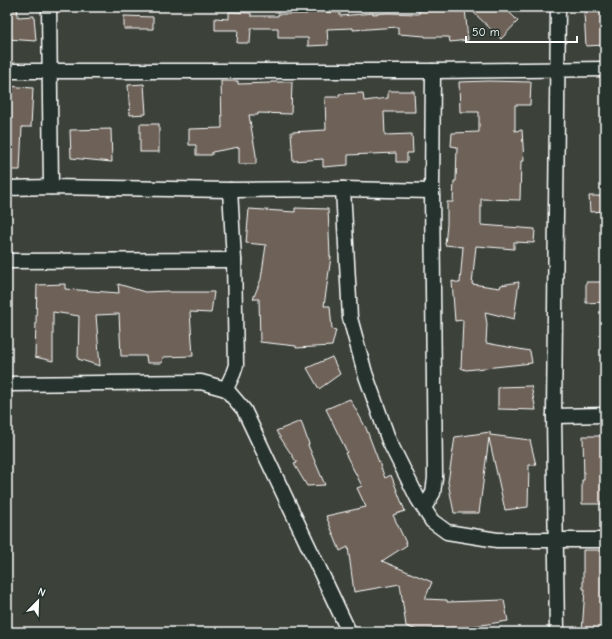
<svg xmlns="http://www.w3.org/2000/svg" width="612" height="639" font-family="'Comic Neue',sans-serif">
  <rect width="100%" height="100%" fill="#3c413a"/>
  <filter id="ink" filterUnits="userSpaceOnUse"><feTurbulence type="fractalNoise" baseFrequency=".025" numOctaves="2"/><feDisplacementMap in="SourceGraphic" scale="8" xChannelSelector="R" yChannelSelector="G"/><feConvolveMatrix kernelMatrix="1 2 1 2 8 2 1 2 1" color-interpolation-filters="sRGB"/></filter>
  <g filter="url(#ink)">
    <g fill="#6e6259" stroke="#fff">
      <path d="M 7,7 L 17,7 L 18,17 L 34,16 L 36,41 L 7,39 Z"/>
      <path d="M 307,7 L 326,7 L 327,12 L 340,12 L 340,16 L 373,13 L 373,14 L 388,13 L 419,14 L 419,8 L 465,8 L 468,40 L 450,42 L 449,37 L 425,37 L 425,36 L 398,34 L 398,27 L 353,30 L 353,28 L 327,29 L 328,45 L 308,46 L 308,38 L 278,38 L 278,28 L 251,28 L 250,43 L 237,43 L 238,30 L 215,30 L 215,18 L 229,19 L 229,12 L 251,13 L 251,16 L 278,16 L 278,14 L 307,14 Z"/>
      <path d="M 468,7 L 504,7 L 518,21 L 501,39 Z"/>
      <path d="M 605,12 L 605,45 L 586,46 L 584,13 Z"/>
      <path d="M 124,16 L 153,17 L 153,29 L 124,29 Z"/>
      <path d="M 221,81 L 238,81 L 238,84 L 271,83 L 271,82 L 292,82 L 291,114 L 258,113 L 258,115 L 249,115 L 256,155 L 256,164 L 239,164 L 239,147 L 212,152 L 212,155 L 196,155 L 196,145 L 189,145 L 189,129 L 222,128 Z"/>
      <path d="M 488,81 L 531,82 L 530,105 L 515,105 L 515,131 L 522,130 L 524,161 L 521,161 L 520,200 L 481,199 L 481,225 L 535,229 L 534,243 L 514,242 L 514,249 L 476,246 L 472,284 L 500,288 L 501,285 L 519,282 L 514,319 L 485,312 L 487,324 L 486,343 L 530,351 L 532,363 L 466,370 L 461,368 L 463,320 L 455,321 L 452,281 L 460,283 L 463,247 L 445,245 L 447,224 L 447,202 L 453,202 L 454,181 L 456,181 L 457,147 L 451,146 L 452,133 L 479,132 L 479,112 L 460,112 L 459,82 Z"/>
      <path d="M 144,84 L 146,114 L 130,115 L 128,85 Z"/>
      <path d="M 7,86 L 33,88 L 31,127 L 22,127 L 20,170 L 7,170 Z"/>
      <path d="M 388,91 L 414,91 L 415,112 L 384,112 L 385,135 L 412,134 L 413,153 L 407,153 L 407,162 L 396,162 L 396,153 L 348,155 L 348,165 L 323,167 L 323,159 L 293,161 L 291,132 L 326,130 L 325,97 L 339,97 L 339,94 L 363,93 L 364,101 L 388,98 Z"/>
      <rect x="140" y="124" width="19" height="28"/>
      <path d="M 111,129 L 112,162 L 71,158 L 70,130 Z"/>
      <path d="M 589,196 L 605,196 L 605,211 L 590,212 Z"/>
      <path d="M 295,208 L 328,209 L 330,257 L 331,257 L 324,306 L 330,306 L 332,329 L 336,330 L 332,346 L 296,348 L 296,346 L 260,342 L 259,299 L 253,299 L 261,279 L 266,245 L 246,243 L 249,209 L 295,212 Z"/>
      <path d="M 586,282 L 605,282 L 605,302 L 586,303 Z"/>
      <path d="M 65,284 L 65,289 L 119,293 L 118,284 L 145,292 L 169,291 L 169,292 L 214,292 L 211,313 L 190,312 L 193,356 L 163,357 L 162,363 L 147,363 L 146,356 L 121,356 L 119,314 L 96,315 L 100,366 L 78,359 L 79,316 L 53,312 L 53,361 L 35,357 L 37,285 Z"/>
      <path d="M 332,357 L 340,374 L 319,389 L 307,368 Z"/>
      <path d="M 531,386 L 536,410 L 498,409 L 498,387 Z"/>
      <path d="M 350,399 L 366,428 L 385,478 L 391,475 L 405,511 L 393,515 L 407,545 L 382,561 L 432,582 L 425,599 L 447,600 L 447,602 L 504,600 L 508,621 L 455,629 L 455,627 L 428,630 L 428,632 L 422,632 L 406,626 L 400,584 L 354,592 L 348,547 L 340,551 L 326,516 L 366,507 L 357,488 L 362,486 L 345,453 L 347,452 L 326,409 Z"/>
      <path d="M 301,421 L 309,444 L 308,445 L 325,485 L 307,486 L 294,464 L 297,463 L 276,431 Z"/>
      <path d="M 490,432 L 490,435 L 530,440 L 536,465 L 529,465 L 528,507 L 505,510 L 489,438 L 479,513 L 454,513 L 448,482 L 455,437 Z"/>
      <path d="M 583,436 L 605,436 L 605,504 L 582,504 L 582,480 L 584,480 Z"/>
      <path d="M 583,550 L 605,550 L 605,632 L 582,632 L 585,589 L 583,589 Z"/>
    </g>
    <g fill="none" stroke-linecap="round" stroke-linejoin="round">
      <defs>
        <g id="minor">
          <path d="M 49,7 L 51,187"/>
          <path d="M 7,71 L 433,71 L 605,69"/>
          <path d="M 7,188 L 51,187 L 230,190 L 343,189 L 432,191"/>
          <path d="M 343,189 L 350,318 L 365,373 L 389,441 L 418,499 L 432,521 L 447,532 L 497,540 L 605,540"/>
          <path d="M 7,261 L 234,260"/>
          <path d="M 7,384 L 201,382 L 226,389 L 244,410 L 349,632"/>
          <path d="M 226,389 L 233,374 L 236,365 L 234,260 L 230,190"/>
          <path d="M 554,416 L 605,415"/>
          <path d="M 424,508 L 433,493 L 435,478 L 432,191 L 433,71"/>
          <path d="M 557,632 L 554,416 L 558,7"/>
        </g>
      </defs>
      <use href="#minor" stroke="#fff" stroke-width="17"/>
      <use href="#minor" stroke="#26332d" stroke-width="14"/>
    </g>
  </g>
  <rect width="612" height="639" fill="none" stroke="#26332d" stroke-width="24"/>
  <rect x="12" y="12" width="588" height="615" fill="none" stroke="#fff" stroke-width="1.5" filter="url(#ink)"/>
  <g transform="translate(38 601) rotate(23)" stroke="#26332d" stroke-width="3" paint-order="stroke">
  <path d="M0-3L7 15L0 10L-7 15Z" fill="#ffffff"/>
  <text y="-6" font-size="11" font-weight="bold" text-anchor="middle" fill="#ffffff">N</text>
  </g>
  <path d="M466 36v6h111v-6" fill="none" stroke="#ffffff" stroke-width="2"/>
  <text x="472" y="36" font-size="12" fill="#ffffff" stroke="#26332d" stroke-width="3" paint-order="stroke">50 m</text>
</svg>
